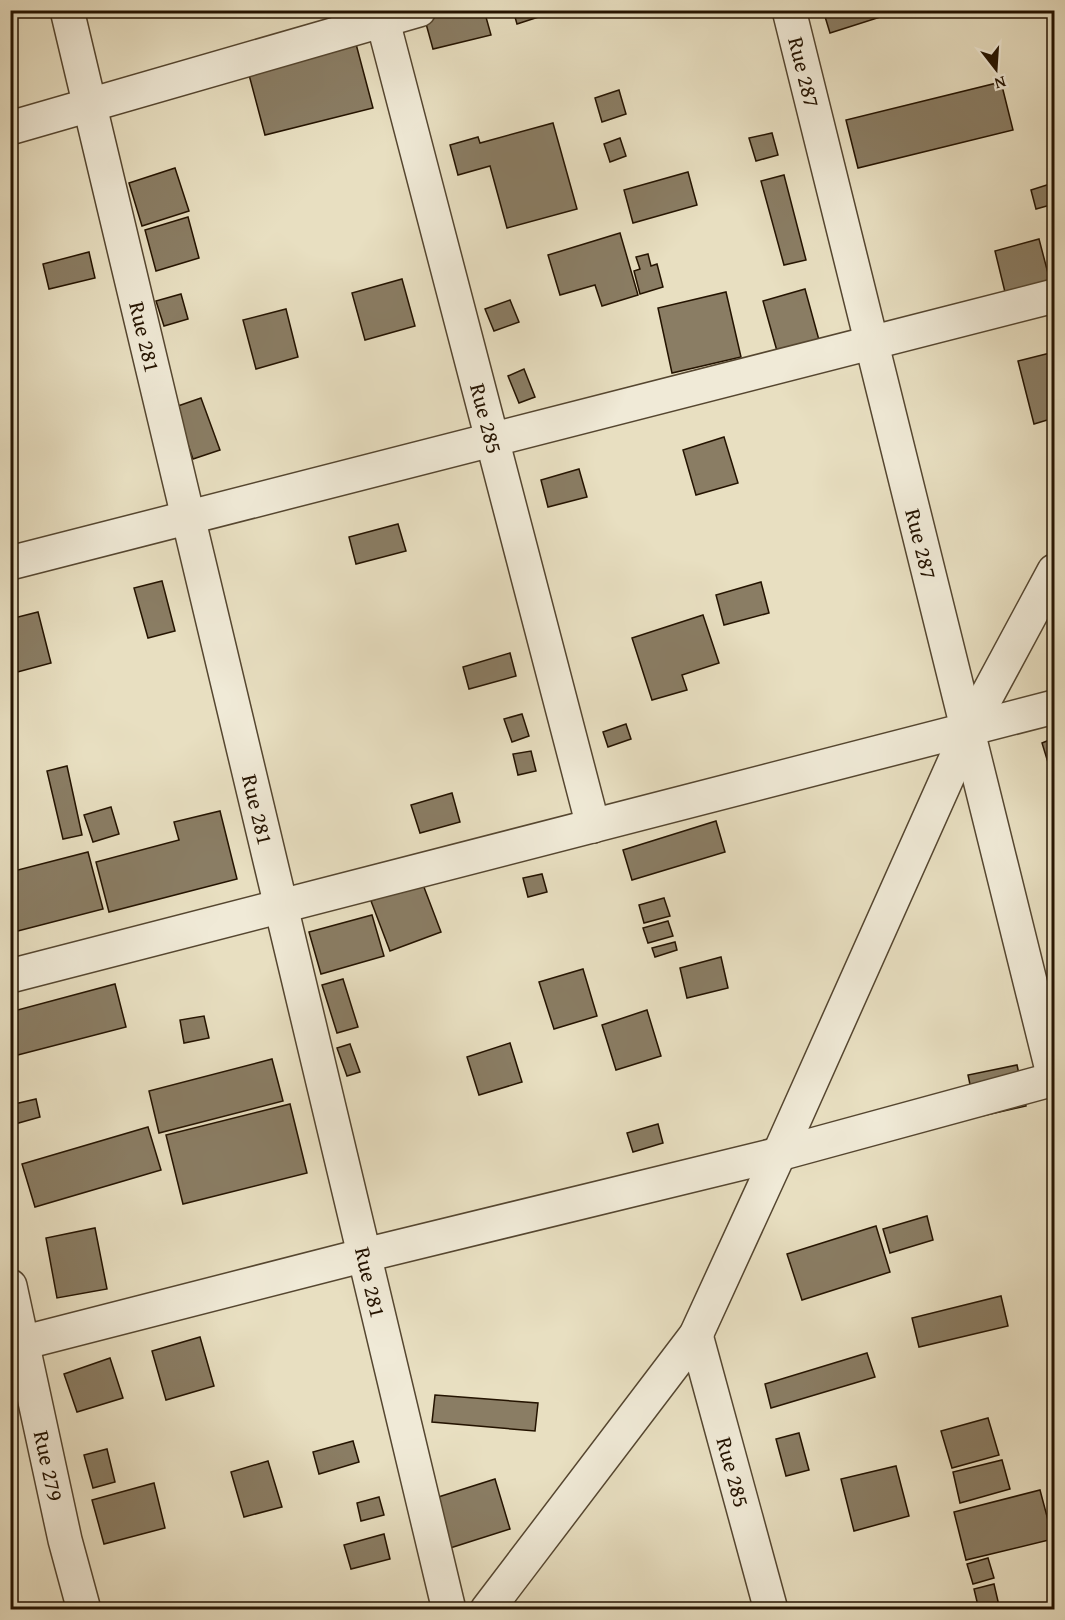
<svg xmlns="http://www.w3.org/2000/svg" width="1065" height="1620" font-family="'Gentium Book Plus',serif">
  <rect width="100%" height="100%" fill="#e8dfc1"/>
  <filter id="stains"><feTurbulence type="fractalNoise" baseFrequency=".00333" numOctaves="4"/><feColorMatrix values="0 0 0 0 .2 0 0 0 0 .09 0 0 0 0 .02 0 0 0 .5 -.17"/></filter>
  <radialGradient id="worn" r=".72"><stop offset=".6" stop-color="#630" stop-opacity="0"/><stop offset="1" stop-color="#630" stop-opacity=".3"/></radialGradient>
  <g fill="#8a7d64" stroke="#241300" stroke-width="1.5">
    <path d="M 461,10 L 484,10 L 491,35 L 433,49 L 425,20 Z"/>
    <path d="M 513,10 L 560,10 L 517,24 Z"/>
    <path d="M 823,10 L 893,10 L 893,13 L 830,33 Z"/>
    <path d="M 356,44 L 373,108 L 265,135 L 248,71 Z"/>
    <path d="M 1001,82 L 1013,130 L 858,168 L 846,120 Z"/>
    <path d="M 619,90 L 626,114 L 602,122 L 595,98 Z"/>
    <path d="M 553,123 L 577,209 L 507,228 L 490,166 L 458,175 L 450,145 L 478,137 L 480,143 Z"/>
    <path d="M 772,133 L 778,155 L 756,161 L 749,138 Z"/>
    <path d="M 620,138 L 626,156 L 610,162 L 604,144 Z"/>
    <path d="M 175,168 L 189,211 L 142,226 L 129,183 Z"/>
    <path d="M 688,172 L 697,205 L 633,223 L 624,190 Z"/>
    <path d="M 784,175 L 806,260 L 784,265 L 761,181 Z"/>
    <path d="M 1053,183 L 1054,204 L 1036,209 L 1031,190 Z"/>
    <path d="M 188,217 L 199,258 L 156,271 L 145,230 Z"/>
    <path d="M 620,233 L 638,295 L 602,306 L 595,285 L 560,295 L 548,255 Z"/>
    <path d="M 1039,239 L 1050,281 L 1005,292 L 995,251 Z"/>
    <path d="M 1054,240 L 1054,264 L 1048,242 Z"/>
    <path d="M 89,252 L 95,278 L 49,289 L 43,264 Z"/>
    <path d="M 648,254 L 651,266 L 657,264 L 663,287 L 640,294 L 634,271 L 640,269 L 636,257 Z"/>
    <path d="M 402,279 L 415,326 L 365,340 L 352,293 Z"/>
    <path d="M 805,289 L 819,340 L 777,351 L 763,301 Z"/>
    <path d="M 726,292 L 741,357 L 672,373 L 658,308 Z"/>
    <path d="M 181,294 L 188,319 L 164,326 L 156,301 Z"/>
    <path d="M 510,300 L 519,322 L 494,331 L 485,309 Z"/>
    <path d="M 286,309 L 298,357 L 256,369 L 243,320 Z"/>
    <path d="M 1054,352 L 1054,418 L 1034,424 L 1018,361 Z"/>
    <path d="M 524,369 L 535,397 L 519,403 L 508,376 Z"/>
    <path d="M 201,398 L 220,450 L 193,459 L 175,407 Z"/>
    <path d="M 724,437 L 738,483 L 696,495 L 683,450 Z"/>
    <path d="M 579,469 L 587,497 L 548,507 L 541,480 Z"/>
    <path d="M 398,524 L 406,551 L 356,564 L 349,537 Z"/>
    <path d="M 162,581 L 175,631 L 148,638 L 134,588 Z"/>
    <path d="M 761,582 L 769,613 L 724,625 L 716,595 Z"/>
    <path d="M 38,612 L 51,663 L 10,674 L 10,619 Z"/>
    <path d="M 703,615 L 719,663 L 682,675 L 687,690 L 652,700 L 632,638 Z"/>
    <path d="M 510,653 L 516,676 L 469,689 L 463,667 Z"/>
    <path d="M 522,714 L 529,736 L 512,742 L 504,719 Z"/>
    <path d="M 626,724 L 631,739 L 608,747 L 603,732 Z"/>
    <path d="M 1054,738 L 1054,768 L 1050,769 L 1042,743 Z"/>
    <path d="M 531,751 L 536,771 L 518,775 L 513,754 Z"/>
    <path d="M 67,766 L 82,835 L 63,839 L 47,771 Z"/>
    <path d="M 452,793 L 460,822 L 420,833 L 411,805 Z"/>
    <path d="M 111,807 L 119,834 L 93,842 L 84,815 Z"/>
    <path d="M 220,811 L 237,879 L 109,912 L 96,862 L 179,840 L 174,822 Z"/>
    <path d="M 716,821 L 725,852 L 632,880 L 623,850 Z"/>
    <path d="M 88,852 L 103,909 L 10,933 L 10,872 Z"/>
    <path d="M 542,874 L 547,892 L 528,897 L 523,878 Z"/>
    <path d="M 422,882 L 441,932 L 390,951 L 371,901 Z"/>
    <path d="M 664,898 L 670,916 L 644,923 L 639,905 Z"/>
    <path d="M 372,915 L 384,956 L 321,974 L 309,932 Z"/>
    <path d="M 668,921 L 673,936 L 648,943 L 643,928 Z"/>
    <path d="M 675,942 L 677,950 L 655,957 L 652,948 Z"/>
    <path d="M 721,957 L 728,988 L 687,998 L 680,968 Z"/>
    <path d="M 583,969 L 597,1016 L 554,1029 L 539,982 Z"/>
    <path d="M 343,979 L 358,1027 L 337,1033 L 322,985 Z"/>
    <path d="M 115,984 L 126,1027 L 10,1057 L 10,1012 Z"/>
    <path d="M 647,1010 L 661,1056 L 616,1070 L 602,1025 Z"/>
    <path d="M 204,1016 L 209,1038 L 184,1043 L 180,1020 Z"/>
    <path d="M 510,1043 L 522,1082 L 479,1095 L 467,1057 Z"/>
    <path d="M 350,1044 L 360,1072 L 347,1076 L 337,1048 Z"/>
    <path d="M 272,1059 L 283,1101 L 159,1133 L 149,1091 Z"/>
    <path d="M 1017,1065 L 1026,1106 L 977,1117 L 968,1075 Z"/>
    <path d="M 36,1099 L 40,1117 L 15,1124 L 10,1105 Z"/>
    <path d="M 290,1104 L 307,1173 L 183,1204 L 166,1135 Z"/>
    <path d="M 658,1124 L 663,1143 L 633,1152 L 627,1133 Z"/>
    <path d="M 148,1127 L 161,1170 L 35,1207 L 22,1164 Z"/>
    <path d="M 927,1216 L 933,1240 L 890,1253 L 883,1229 Z"/>
    <path d="M 876,1226 L 890,1272 L 802,1300 L 787,1254 Z"/>
    <path d="M 95,1228 L 107,1289 L 57,1298 L 46,1238 Z"/>
    <path d="M 1001,1296 L 1008,1326 L 919,1347 L 912,1318 Z"/>
    <path d="M 200,1337 L 214,1386 L 166,1400 L 152,1351 Z"/>
    <path d="M 867,1353 L 875,1377 L 771,1408 L 765,1384 Z"/>
    <path d="M 110,1358 L 123,1398 L 77,1412 L 64,1374 Z"/>
    <path d="M 435,1395 L 538,1403 L 535,1431 L 432,1422 Z"/>
    <path d="M 988,1418 L 999,1455 L 952,1468 L 941,1431 Z"/>
    <path d="M 799,1433 L 809,1470 L 786,1476 L 776,1439 Z"/>
    <path d="M 353,1441 L 359,1462 L 319,1474 L 313,1452 Z"/>
    <path d="M 107,1449 L 115,1482 L 93,1488 L 84,1455 Z"/>
    <path d="M 1002,1460 L 1010,1489 L 960,1503 L 953,1472 Z"/>
    <path d="M 268,1461 L 282,1507 L 244,1517 L 231,1472 Z"/>
    <path d="M 896,1466 L 909,1516 L 854,1531 L 841,1479 Z"/>
    <path d="M 495,1479 L 510,1529 L 447,1549 L 432,1499 Z"/>
    <path d="M 154,1483 L 165,1528 L 104,1544 L 92,1500 Z"/>
    <path d="M 1040,1490 L 1053,1539 L 966,1560 L 954,1512 Z"/>
    <path d="M 379,1497 L 384,1515 L 361,1521 L 357,1503 Z"/>
    <path d="M 384,1534 L 390,1559 L 351,1569 L 344,1545 Z"/>
    <path d="M 988,1558 L 994,1578 L 973,1584 L 967,1564 Z"/>
    <path d="M 994,1584 L 1000,1610 L 979,1610 L 974,1589 Z"/>
  </g>
  <g fill="none" stroke-linecap="round" stroke-linejoin="round">
    <defs>
      <g id="street">
        <path id="s1" d="M 67,10 L 449,1610"/>
        <path id="s2" d="M 380,10 L 593,826"/>
        <path id="s3" d="M 789,10 L 1054,1078"/>
        <path d="M 10,128 L 419,10"/>
        <path d="M 10,563 L 1054,296"/>
        <path d="M 10,976 L 1054,707"/>
        <path id="s4" d="M 10,1286 L 65,1540 L 84,1610"/>
        <path id="s5" d="M 696,1335 L 771,1610"/>
        <path d="M 10,1346 L 365,1255 L 779,1154 L 1054,1079"/>
        <path d="M 487,1610 L 696,1335 L 779,1154 L 969,729 L 1054,571"/>
      </g>
    </defs>
    <use href="#street" stroke="#554630" stroke-width="36"/>
    <use href="#street" stroke="#f0ead7" stroke-width="33"/>
  </g>
  <g text-anchor="middle" dominant-baseline="central" stroke-width="4.5" stroke-linejoin="round" paint-order="stroke">
    <g font-size="22" fill="#241300" stroke="#f0ead7">
      <text stroke="none"><textPath href="#s3" startOffset="64">Rue 287</textPath></text>
      <text stroke="none"><textPath href="#s1" startOffset="336">Rue 281</textPath></text>
      <text stroke="none"><textPath href="#s2" startOffset="422">Rue 285</textPath></text>
      <text stroke="none"><textPath href="#s3" startOffset="550">Rue 287</textPath></text>
      <text stroke="none"><textPath href="#s1" startOffset="822">Rue 281</textPath></text>
      <text stroke="none"><textPath href="#s1" startOffset="1308">Rue 281</textPath></text>
      <text stroke="none"><textPath href="#s4" startOffset="184">Rue 279</textPath></text>
      <text stroke="none"><textPath href="#s5" startOffset="142">Rue 285</textPath></text>
    </g>
  </g>
  <rect width="1065" height="1620" fill="none" stroke="#e8dfc1" stroke-width="36"/>
  <rect x="12" y="12" width="1041" height="1596" fill="none" stroke="#241300" stroke-width="3"/>
  <rect x="18" y="18" width="1029" height="1584" fill="none" stroke="#241300" stroke-width="1.5"/>
  <g transform="translate(996 69) rotate(163)" stroke="#f0ead7" stroke-width="4.5" paint-order="stroke">
  <path d="M0-4.5L10 22L0 15L-10 22Z" fill="#241300"/>
  <text y="-9" font-size="16" font-weight="bold" text-anchor="middle" fill="#241300">N</text>
  </g>
  <rect width="100%" height="100%" filter="url(#stains)"/>
  <rect width="100%" height="100%" fill="url(#worn)"/>
</svg>
